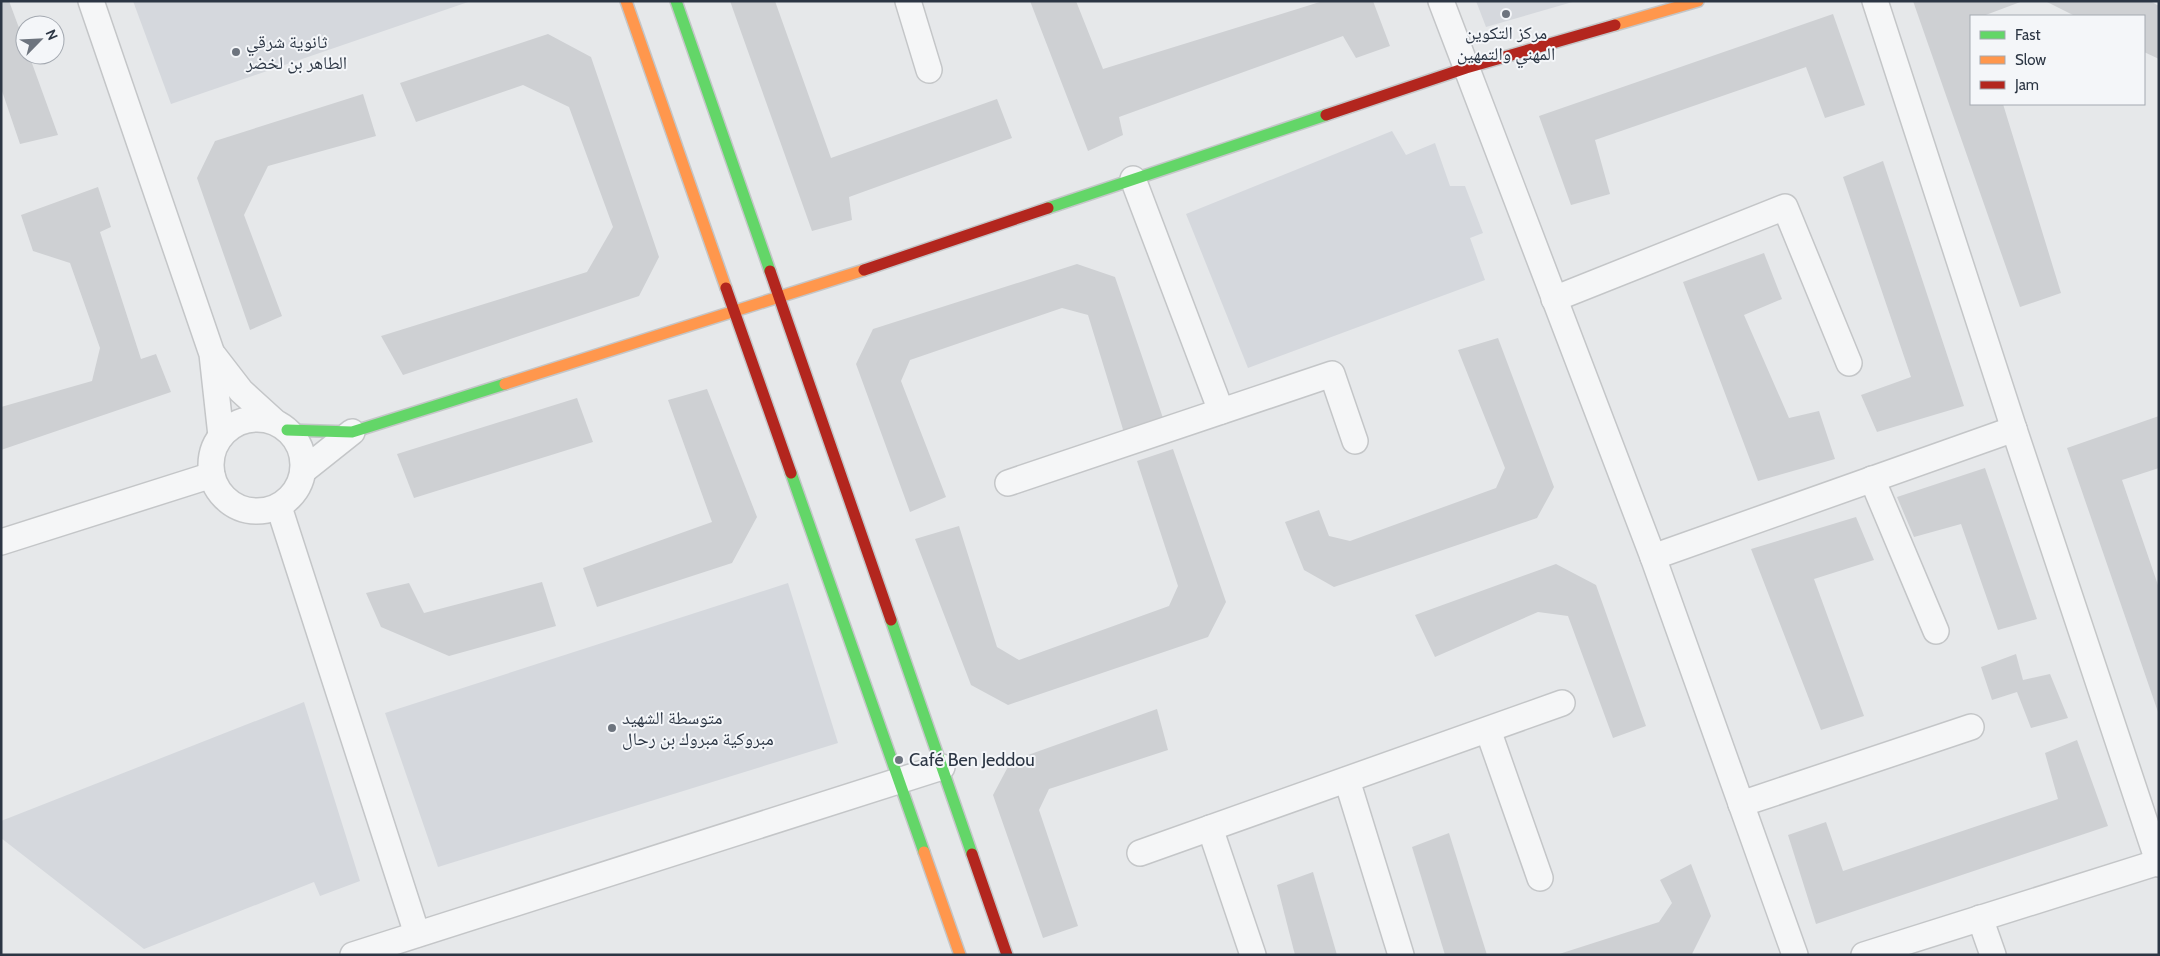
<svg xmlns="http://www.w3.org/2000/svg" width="2160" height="956" font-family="Cabin,'Noto Naskh Arabic',sans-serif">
  <rect width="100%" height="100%" fill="#e6e8ea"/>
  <g fill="#d5d8dd">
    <path d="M 133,1 L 471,1 L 171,104 Z"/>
    <path d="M 1476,1 L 1576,1 L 1486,27 Z"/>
    <path d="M 1392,131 L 1406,155 L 1435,143 L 1450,186 L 1465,186 L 1483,233 L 1470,238 L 1485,280 L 1248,368 L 1186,214 Z"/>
    <path d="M 788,583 L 838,743 L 438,867 L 385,713 Z"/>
    <path d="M 304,702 L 360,881 L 320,896 L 314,882 L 144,949 L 1,838 L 1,821 Z"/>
  </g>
  <g fill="#ced0d3">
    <path d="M 1,1 L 9,1 L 25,44 L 25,55 L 29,55 L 58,135 L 20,144 L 1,88 Z"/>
    <path d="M 730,1 L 775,1 L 831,158 L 997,99 L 1012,138 L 849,197 L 852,220 L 812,231 Z"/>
    <path d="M 1030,1 L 1076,1 L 1103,69 L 1323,1 L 1373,1 L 1390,46 L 1356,58 L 1343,36 L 1119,117 L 1123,135 L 1088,151 Z"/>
    <path d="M 1913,1 L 2023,1 L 1983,16 L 1971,16 L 1971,104 L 2003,104 L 2061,293 L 2020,307 Z"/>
    <path d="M 2045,1 L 2150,1 L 2159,6 L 2159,59 L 2144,52 L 2144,16 L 2075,16 Z"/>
    <path d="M 1833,14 L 1865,105 L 1825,118 L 1806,67 L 1595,140 L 1610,194 L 1571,205 L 1539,116 Z"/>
    <path d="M 548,34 L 591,57 L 659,257 L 639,296 L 403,375 L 381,336 L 587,272 L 613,227 L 569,107 L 523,85 L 416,122 L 400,83 Z"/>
    <path d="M 363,94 L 376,136 L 268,166 L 244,215 L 282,316 L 250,330 L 197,178 L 215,141 Z"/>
    <path d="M 1883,161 L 1964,406 L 1877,432 L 1861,395 L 1911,377 L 1843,177 Z"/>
    <path d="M 98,187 L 111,227 L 100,232 L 141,359 L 156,354 L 171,392 L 1,450 L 1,407 L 92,381 L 100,348 L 70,263 L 33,251 L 21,215 Z"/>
    <path d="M 1764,253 L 1782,299 L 1744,315 L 1789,418 L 1819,411 L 1835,459 L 1758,481 L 1683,282 Z"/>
    <path d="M 1077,264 L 1115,277 L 1165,424 L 1125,436 L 1088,315 L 1062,308 L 910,360 L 901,381 L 946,497 L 910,512 L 856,364 L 873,329 Z"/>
    <path d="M 1498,338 L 1554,487 L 1537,518 L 1334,587 L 1304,570 L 1285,522 L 1319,510 L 1329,536 L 1350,541 L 1496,488 L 1505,468 L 1458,350 Z"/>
    <path d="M 707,389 L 757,517 L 732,563 L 597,607 L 583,568 L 712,522 L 668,400 Z"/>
    <path d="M 577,398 L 593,442 L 414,498 L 397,454 Z"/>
    <path d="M 2159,416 L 2159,468 L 2122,480 L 2159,588 L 2158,712 L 2067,448 Z"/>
    <path d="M 1173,449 L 1226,602 L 1208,637 L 1008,705 L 971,685 L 915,539 L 959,526 L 997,647 L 1019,660 L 1169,606 L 1178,586 L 1137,461 Z"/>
    <path d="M 1985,468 L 2037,619 L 1998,630 L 1961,524 L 1914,537 L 1897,497 Z"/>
    <path d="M 1856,517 L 1874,560 L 1814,579 L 1864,716 L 1821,730 L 1751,549 Z"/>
    <path d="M 1556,564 L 1596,585 L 1646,726 L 1613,738 L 1568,616 L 1538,612 L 1435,657 L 1415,615 Z"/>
    <path d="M 542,582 L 556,626 L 449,656 L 381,627 L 366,593 L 409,583 L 424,613 Z"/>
    <path d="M 2016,654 L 2023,680 L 2050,674 L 2068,718 L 2031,728 L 2017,692 L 1992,700 L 1981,667 Z"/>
    <path d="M 1157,709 L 1168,750 L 1049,789 L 1039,810 L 1078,926 L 1043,938 L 993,795 L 1011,761 Z"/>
    <path d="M 2077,740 L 2108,826 L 1816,924 L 1788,835 L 1826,822 L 1843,871 L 2058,799 L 2045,753 Z"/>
    <path d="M 1449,833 L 1487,955 L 1445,955 L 1412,847 Z"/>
    <path d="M 1691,864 L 1711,916 L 1692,954 L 1556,955 L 1659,922 L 1672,903 L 1660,880 Z"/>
    <path d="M 1313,872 L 1337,955 L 1295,955 L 1277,885 Z"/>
  </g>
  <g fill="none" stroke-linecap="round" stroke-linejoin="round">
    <defs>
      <g id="street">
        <path d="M 91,1 L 212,354 L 221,436"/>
        <path d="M 908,1 L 929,70"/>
        <path d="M 1441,1 L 1653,557 L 1795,955"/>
        <path d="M 1875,1 L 2014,429 L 2159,864"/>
        <path d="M 1133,179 L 1221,411"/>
        <path d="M 1554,299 L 1785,207 L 1849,363"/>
        <path d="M 214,356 L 241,391 L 275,422"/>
        <circle cx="257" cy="465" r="46"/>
        <path d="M 303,471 L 352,432"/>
        <path d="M 1872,479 L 1936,631"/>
        <path d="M 1008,483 L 1332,374 L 1355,441"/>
        <path d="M 279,507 L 417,934"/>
        <path d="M 1,542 L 212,475"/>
        <path d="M 1653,557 L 2014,429"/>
        <path d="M 1488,730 L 1540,878"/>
        <path d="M 1347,780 L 1401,955"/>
        <path d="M 1741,804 L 1971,727"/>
        <path d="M 1210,828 L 1253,955"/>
        <path d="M 1140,853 L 1562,703"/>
        <path d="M 1980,918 L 1993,955"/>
        <path d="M 353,955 L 942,767"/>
        <path d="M 1864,955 L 2159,862"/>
      </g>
      <g id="fast">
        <path d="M 676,1 L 770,271"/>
        <path d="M 1048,208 L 1326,115"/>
        <path d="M 287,430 L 352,432 L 505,384"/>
        <path d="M 791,473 L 924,852"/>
        <path d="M 891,620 L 972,854"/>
      </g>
      <g id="slow">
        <path d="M 626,1 L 726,288"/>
        <path d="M 1615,25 L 1698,1"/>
        <path d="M 505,384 L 864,270"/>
        <path d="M 924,852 L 960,955"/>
      </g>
      <g id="jam">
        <path d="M 1326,115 L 1466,68 L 1615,25"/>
        <path d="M 864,270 L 1048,208"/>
        <path d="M 770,271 L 891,620"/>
        <path d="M 726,288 L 791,473"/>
        <path d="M 972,854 L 1007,955"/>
      </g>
    </defs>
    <use href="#street" stroke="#c4c6c8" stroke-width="28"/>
    <use href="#fast" stroke="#c4c6c8" stroke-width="14"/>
    <use href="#slow" stroke="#c4c6c8" stroke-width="14"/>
    <use href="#jam" stroke="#c4c6c8" stroke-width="14"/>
    <use href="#street" stroke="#f5f6f7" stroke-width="25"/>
    <use href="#fast" stroke="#63d668" stroke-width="11"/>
    <use href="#slow" stroke="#ff974d" stroke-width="11"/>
    <use href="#jam" stroke="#b3261e" stroke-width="11"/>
  </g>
  <g fill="#6d747e" stroke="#f4f6f9" stroke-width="2">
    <circle cx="1506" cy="14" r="5"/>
    <circle cx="236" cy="52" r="5"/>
    <circle cx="612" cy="728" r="5"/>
    <circle cx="899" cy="760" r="5"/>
  </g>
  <g text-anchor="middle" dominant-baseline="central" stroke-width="4" stroke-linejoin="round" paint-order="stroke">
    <g font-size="18" fill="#2c3644" stroke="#f4f6f9" text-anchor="start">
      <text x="1506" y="33" text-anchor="middle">مركز التكوين<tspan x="1506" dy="21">المهني والتمهين</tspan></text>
      <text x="246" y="42">ثانوية شرقي<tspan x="246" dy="21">الطاهر بن لخضر</tspan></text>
      <text x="622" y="718">متوسطة الشهيد<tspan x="622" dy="21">مبروكية مبروك بن رحال</tspan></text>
      <text x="909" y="760">Café Ben Jeddou</text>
    </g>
  </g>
  <rect width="2160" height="956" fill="none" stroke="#2c3644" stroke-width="5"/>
  <rect x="1970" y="15" width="175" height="90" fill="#f4f6f9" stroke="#a4a9b1"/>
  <rect x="1980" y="31" width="25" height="8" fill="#63d668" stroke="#a4a9b1"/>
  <text x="2015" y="40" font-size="15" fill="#2c3644">Fast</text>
  <rect x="1980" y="56" width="25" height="8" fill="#ff974d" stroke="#a4a9b1"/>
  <text x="2015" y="65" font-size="15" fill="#2c3644">Slow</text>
  <rect x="1980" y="81" width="25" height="8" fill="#b3261e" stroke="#a4a9b1"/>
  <text x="2015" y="90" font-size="15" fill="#2c3644">Jam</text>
  <g transform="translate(40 40) rotate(66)"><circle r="24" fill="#f4f6f9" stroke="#a4a9b1"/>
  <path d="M0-4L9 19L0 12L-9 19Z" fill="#6d747e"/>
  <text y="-8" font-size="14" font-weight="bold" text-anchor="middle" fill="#2c3644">N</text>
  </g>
</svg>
